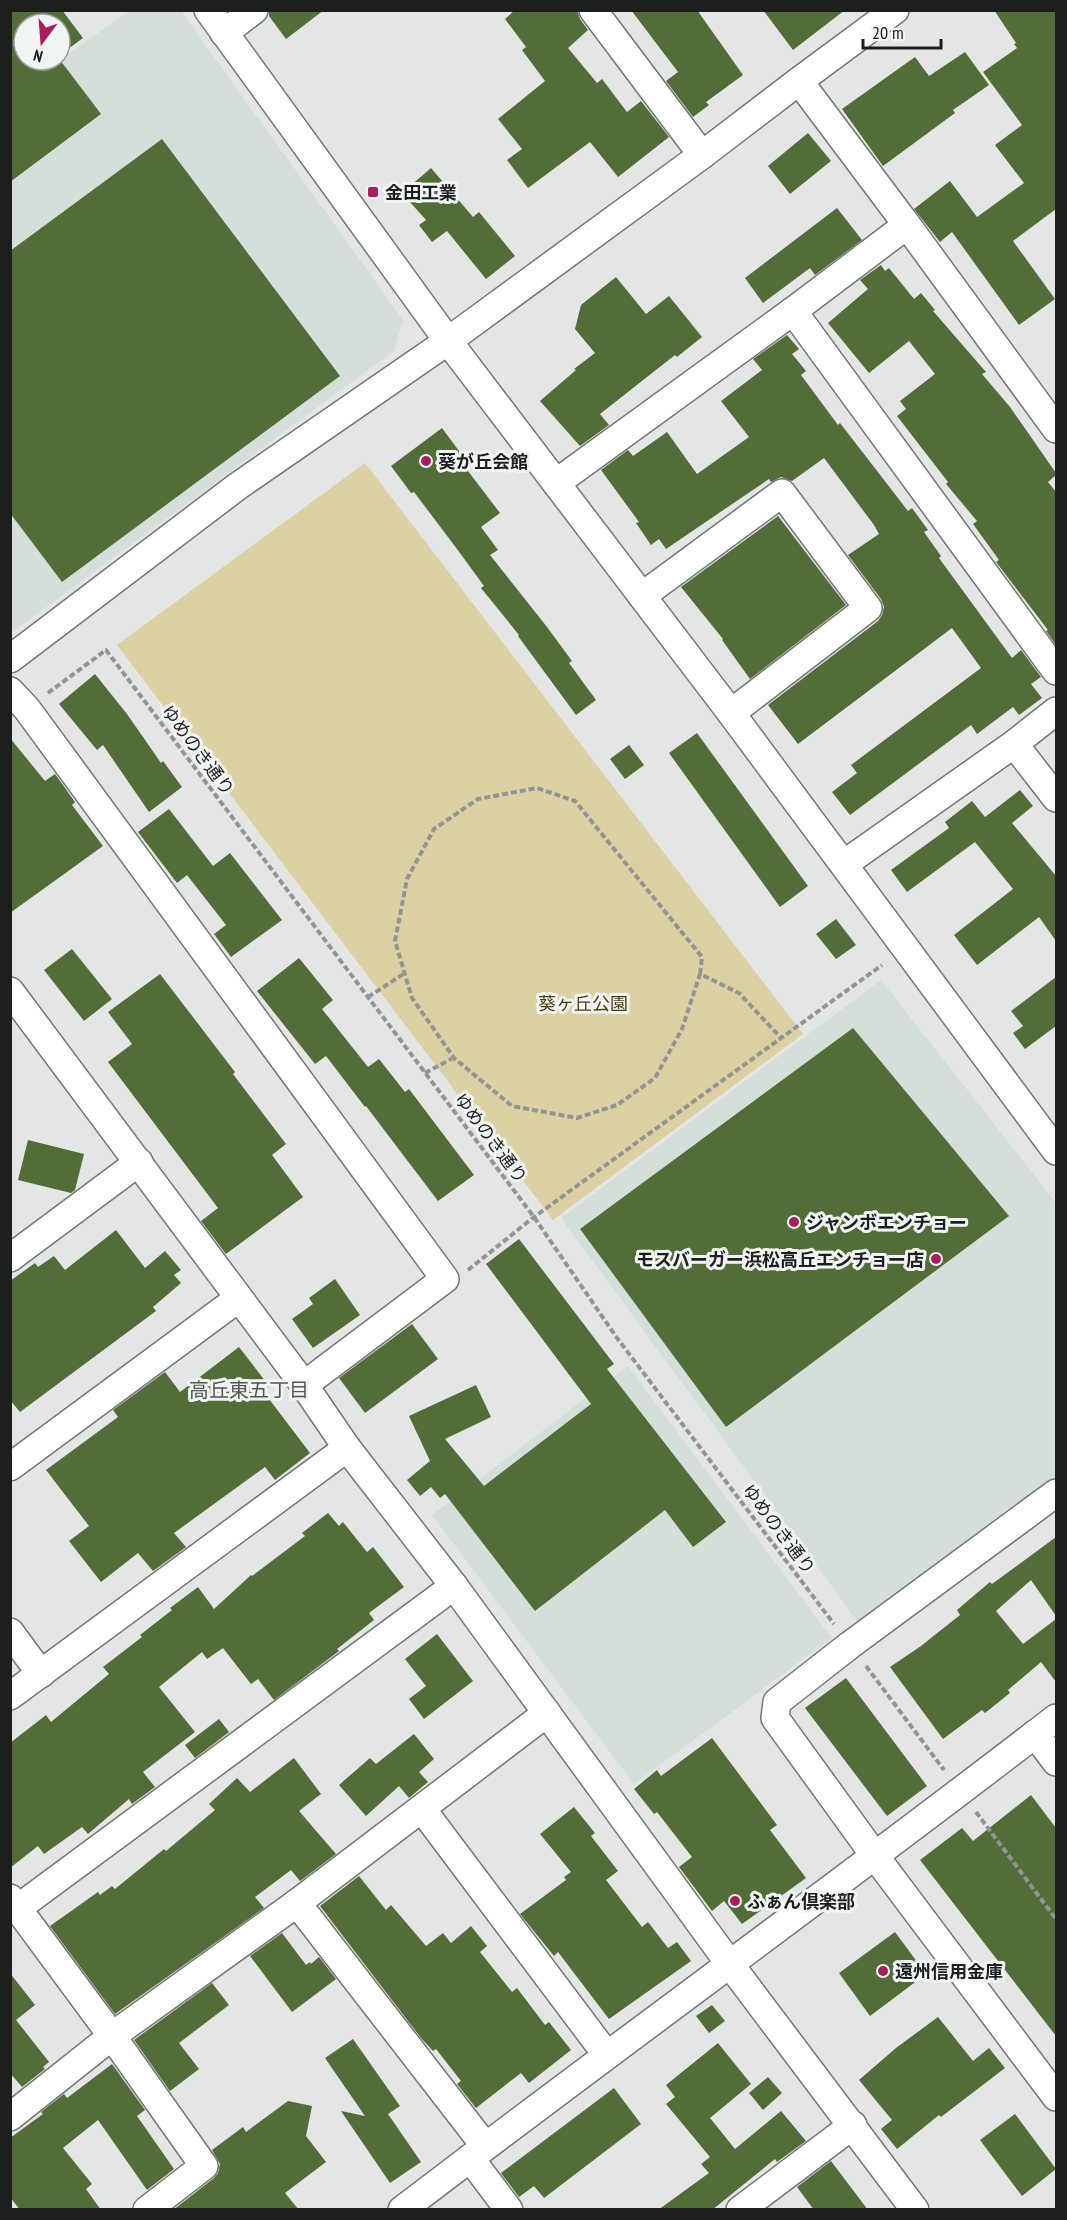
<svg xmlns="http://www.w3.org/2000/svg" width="1067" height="2220" font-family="'PT Sans Narrow','Noto Sans JP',sans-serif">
  <rect width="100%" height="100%" fill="#e3e6e5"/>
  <g fill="#d4dfd9">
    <path d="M 129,11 L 181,11 L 403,320 L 394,351 L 11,633 L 10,29 L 24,60 L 60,60 Z"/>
    <path d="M 881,980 L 1056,1203 L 1056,1475 L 858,1622 L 561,1218 Z"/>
    <path d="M 628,1366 L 832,1638 L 634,1784 L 432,1515 Z"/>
  </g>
  <path fill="#dbd1a3" d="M 365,463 L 803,1034 L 553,1220 L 117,645 Z"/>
  <g fill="#536d38">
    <path d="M 10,10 L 62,10 L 83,38 L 60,55 L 60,24 L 24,24 L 24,60 L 60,60 L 101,114 L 10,182 Z"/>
    <path d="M 269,10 L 324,10 L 286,39 L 269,16 Z"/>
    <path d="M 515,10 L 577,10 L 580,19 L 588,30 L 568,48 L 597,83 L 602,79 L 627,112 L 641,101 L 669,137 L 618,177 L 590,142 L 528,188 L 507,160 L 522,149 L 498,119 L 545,81 L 522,50 L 526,47 L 505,19 Z"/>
    <path d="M 631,10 L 697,10 L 743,75 L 706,102 L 709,105 L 693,117 L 666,81 L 678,72 Z"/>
    <path d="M 763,10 L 845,10 L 793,50 Z"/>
    <path d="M 994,10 L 1056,10 L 1056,209 L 1013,241 L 1055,299 L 1019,325 L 952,232 L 940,242 L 914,209 L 950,181 L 977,217 L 1024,183 L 995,145 L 1022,125 L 983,72 L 1017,48 L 1014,44 L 1016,43 Z"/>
    <path d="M 965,52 L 989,85 L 953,110 L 955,113 L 883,166 L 842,109 L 915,57 L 929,76 Z"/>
    <path d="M 808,133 L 831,161 L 790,194 L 768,166 Z"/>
    <path d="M 162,139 L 340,376 L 62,582 L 10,513 L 10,251 Z"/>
    <path d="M 431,168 L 473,217 L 479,212 L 515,256 L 486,279 L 447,231 L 432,242 L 419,225 L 426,220 L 402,193 Z"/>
    <path d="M 837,208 L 862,240 L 815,275 L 810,268 L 763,303 L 745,278 Z"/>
    <path d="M 881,265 L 885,271 L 889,268 L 914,299 L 921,293 L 935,310 L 933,311 L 986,372 L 982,374 L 1010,407 L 1056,473 L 1056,475 L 1048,482 L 1056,492 L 1056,645 L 1046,631 L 1048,630 L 996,562 L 999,560 L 973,524 L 977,521 L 946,484 L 948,482 L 897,416 L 906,409 L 900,401 L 935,374 L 909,341 L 869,373 L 828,323 L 868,289 L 860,280 Z"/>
    <path d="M 616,277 L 646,314 L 669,296 L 702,337 L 677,357 L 675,355 L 600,414 L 609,425 L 580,446 L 540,401 L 576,370 L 574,369 L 595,353 L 575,329 L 581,305 Z"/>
    <path d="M 787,335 L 799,349 L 792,354 L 806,371 L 801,375 L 838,425 L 840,423 L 908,511 L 912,508 L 928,530 L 924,532 L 941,556 L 939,558 L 1012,658 L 1021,650 L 1041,677 L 1031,684 L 1042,698 L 1019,715 L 1013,707 L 977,734 L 971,725 L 850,815 L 832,792 L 857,773 L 851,765 L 981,668 L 952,628 L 798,744 L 768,705 L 878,621 L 882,615 L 884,607 L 881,599 L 848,555 L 879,534 L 874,525 L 824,458 L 792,481 L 781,477 L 771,482 L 769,479 L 666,549 L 659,539 L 651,545 L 636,523 L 639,522 L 601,470 L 628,450 L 633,456 L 667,432 L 697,474 L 749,437 L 721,401 L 762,370 L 753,359 Z"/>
    <path d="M 442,428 L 462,455 L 458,458 L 500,513 L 481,527 L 498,550 L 490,555 L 547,627 L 572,661 L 569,663 L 596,700 L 576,715 L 518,636 L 519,635 L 481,588 L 484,586 L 457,549 L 414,492 L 411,493 L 391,466 Z"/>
    <path d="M 778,516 L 846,605 L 750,679 L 722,640 L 723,639 L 681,587 Z"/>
    <path d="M 95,674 L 127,714 L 161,763 L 163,761 L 182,787 L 149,812 L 103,745 L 97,750 L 59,704 Z"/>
    <path d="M 697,733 L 808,886 L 780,907 L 669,753 Z"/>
    <path d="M 10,738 L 45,781 L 55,774 L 75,802 L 72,805 L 103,846 L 10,913 Z"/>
    <path d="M 629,745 L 644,765 L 625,779 L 610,759 Z"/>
    <path d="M 1020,790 L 1033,806 L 1012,823 L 1056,876 L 1056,941 L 1039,917 L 977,965 L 954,935 L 1013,889 L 975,842 L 907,892 L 891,870 L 949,828 L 945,822 L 972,801 L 985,817 Z"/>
    <path d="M 169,809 L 213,866 L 230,853 L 282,920 L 231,957 L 214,934 L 226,925 L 187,875 L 177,883 L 138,832 Z"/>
    <path d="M 836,919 L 856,945 L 836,959 L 816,934 Z"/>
    <path d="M 72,949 L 112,999 L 84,1021 L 44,970 Z"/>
    <path d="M 299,958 L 333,1000 L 322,1009 L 368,1067 L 379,1059 L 405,1092 L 409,1089 L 474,1175 L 438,1201 L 366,1106 L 365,1107 L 326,1056 L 315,1064 L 257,991 Z"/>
    <path d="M 160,974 L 235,1072 L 233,1074 L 286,1144 L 272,1155 L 303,1197 L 226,1254 L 201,1221 L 218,1208 L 108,1062 L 132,1044 L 108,1012 Z"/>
    <path d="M 1056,977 L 1056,1026 L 1025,1049 L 1013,1033 L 1023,1026 L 1011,1011 Z"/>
    <path d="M 853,1028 L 1009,1216 L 726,1427 L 580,1229 Z"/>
    <path d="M 28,1140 L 84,1154 L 75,1190 L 71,1193 L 18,1180 Z"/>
    <path d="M 116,1230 L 145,1268 L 165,1251 L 181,1270 L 174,1275 L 181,1283 L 153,1307 L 156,1311 L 20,1412 L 10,1400 L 10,1281 L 35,1263 L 38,1267 L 54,1256 L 65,1270 Z"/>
    <path d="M 519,1239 L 614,1364 L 607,1369 L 726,1522 L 693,1547 L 665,1510 L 535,1611 L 445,1494 L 440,1498 L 431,1487 L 420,1496 L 407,1480 L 430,1461 L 409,1416 L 476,1385 L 491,1417 L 445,1439 L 484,1486 L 591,1404 L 486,1264 Z"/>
    <path d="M 335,1279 L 360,1315 L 313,1348 L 292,1319 L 313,1304 L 309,1298 Z"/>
    <path d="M 412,1324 L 438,1359 L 365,1413 L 339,1378 Z"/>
    <path d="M 239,1347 L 269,1386 L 263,1391 L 310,1453 L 275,1480 L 265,1467 L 174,1533 L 186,1547 L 153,1571 L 138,1553 L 101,1582 L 69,1541 L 89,1526 L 46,1470 L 118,1417 L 113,1410 L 165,1372 L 180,1392 Z"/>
    <path d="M 328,1513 L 339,1526 L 343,1522 L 367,1552 L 373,1547 L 404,1587 L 369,1613 L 374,1620 L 337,1649 L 339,1651 L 274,1700 L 258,1679 L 251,1684 L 223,1648 L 207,1659 L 202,1652 L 159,1687 L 195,1732 L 143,1772 L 155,1787 L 132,1804 L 129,1799 L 88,1834 L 82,1827 L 44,1854 L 38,1846 L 10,1868 L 10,1743 L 46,1715 L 51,1722 L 109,1674 L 103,1667 L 142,1637 L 140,1635 L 172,1610 L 170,1608 L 198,1587 L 214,1609 L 251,1575 L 252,1576 L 305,1536 L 302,1533 Z"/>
    <path d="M 1056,1537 L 1056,1616 L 1031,1580 L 996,1611 L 1023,1644 L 1056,1619 L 1056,1682 L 1041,1662 L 1008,1690 L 1010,1693 L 985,1713 L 982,1710 L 943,1739 L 890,1667 L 921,1646 L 960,1615 L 957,1610 L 990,1582 L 992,1584 Z"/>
    <path d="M 437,1634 L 473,1681 L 424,1719 L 409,1699 L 426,1686 L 405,1659 Z"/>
    <path d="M 846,1678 L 927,1786 L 887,1816 L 805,1708 Z"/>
    <path d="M 219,1719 L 229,1732 L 195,1758 L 185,1745 Z"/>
    <path d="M 414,1734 L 434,1759 L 419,1772 L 428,1782 L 409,1798 L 399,1786 L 366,1816 L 339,1785 L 370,1758 L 376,1764 Z"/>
    <path d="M 712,1738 L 777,1825 L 770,1830 L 806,1878 L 742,1924 L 724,1901 L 712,1911 L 679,1867 L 692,1857 L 657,1812 L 654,1814 L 634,1789 L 657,1770 L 661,1776 Z"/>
    <path d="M 294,1758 L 321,1794 L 299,1811 L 336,1854 L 300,1881 L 291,1870 L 255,1897 L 264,1908 L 115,2014 L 50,1926 L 98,1892 L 100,1895 L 112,1886 L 115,1889 L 164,1849 L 166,1851 L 215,1810 L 209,1804 L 237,1778 L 250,1792 Z"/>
    <path d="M 1031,1795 L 1056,1828 L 1056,2036 L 920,1860 L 962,1828 L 973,1841 Z"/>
    <path d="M 574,1807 L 595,1833 L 591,1836 L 618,1871 L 606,1880 L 642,1927 L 648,1922 L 668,1948 L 677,1942 L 691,1961 L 609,2019 L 558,1952 L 554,1956 L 520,1914 L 566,1880 L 564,1877 L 571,1872 L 540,1834 Z"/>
    <path d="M 359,1876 L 386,1910 L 391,1905 L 426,1946 L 443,1933 L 451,1943 L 471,1926 L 487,1946 L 480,1952 L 512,1992 L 517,1988 L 545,2025 L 549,2022 L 571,2050 L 529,2083 L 521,2073 L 476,2108 L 457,2084 L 461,2081 L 436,2049 L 433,2051 L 421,2038 L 320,1906 Z"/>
    <path d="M 895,1932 L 926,1974 L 870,2016 L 839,1973 Z"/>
    <path d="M 282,1933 L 306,1965 L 310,1962 L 311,1964 L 319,1957 L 336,1979 L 292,2012 L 250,1956 Z"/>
    <path d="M 10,1973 L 35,2005 L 16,2020 L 49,2062 L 43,2067 L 45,2069 L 22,2087 L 10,2073 Z"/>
    <path d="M 212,1983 L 229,2005 L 179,2043 L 199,2069 L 170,2091 L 134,2040 Z"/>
    <path d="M 712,2005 L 725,2021 L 709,2033 L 696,2016 Z"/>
    <path d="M 938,2017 L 973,2061 L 989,2048 L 1005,2068 L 941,2117 L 939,2115 L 897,2149 L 881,2129 L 892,2120 L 859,2080 L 896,2048 Z"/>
    <path d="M 353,2039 L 400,2106 L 388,2114 L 421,2162 L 390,2183 L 341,2111 L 365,2116 L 325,2058 Z"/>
    <path d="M 718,2043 L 751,2084 L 710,2118 L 735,2149 L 781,2111 L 806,2141 L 777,2162 L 775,2159 L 712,2210 L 658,2210 L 709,2173 L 701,2164 L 710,2157 L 666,2104 L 675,2097 L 666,2085 Z"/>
    <path d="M 112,2064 L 145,2110 L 137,2116 L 174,2169 L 147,2190 L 98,2120 L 63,2148 L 92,2184 L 86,2189 L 101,2210 L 20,2210 L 10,2197 L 10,2138 L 43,2114 L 41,2112 L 64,2094 L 67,2098 Z"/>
    <path d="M 768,2077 L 782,2093 L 763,2110 L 749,2093 Z"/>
    <path d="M 614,2088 L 641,2124 L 544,2198 L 534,2186 L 519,2197 L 501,2173 Z"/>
    <path d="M 288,2101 L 312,2106 L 306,2136 L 326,2162 L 285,2193 L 299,2210 L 173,2210 L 214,2178 L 218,2173 L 220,2164 L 212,2150 L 243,2127 L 246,2132 Z"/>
    <path d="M 1015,2114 L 1056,2169 L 1022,2196 L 980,2140 Z"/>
    <path d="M 831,2161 L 868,2210 L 814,2210 L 797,2187 Z"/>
  </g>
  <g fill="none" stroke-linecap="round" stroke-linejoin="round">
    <defs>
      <g id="minor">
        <path d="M 208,10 L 448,341 L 731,713 L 1056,1151"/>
        <path d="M 593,10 L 702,155"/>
        <path d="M 224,33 L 254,10"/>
        <path d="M 799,81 L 907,225"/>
        <path d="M 793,311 L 907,225 L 1056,429"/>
        <path d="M 556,483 L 793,311 L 1056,671"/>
        <path d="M 642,596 L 782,493 L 868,608 L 731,713"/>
        <path d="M 10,659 L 238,486 L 448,341 L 702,155 L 799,81 L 895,10"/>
        <path d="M 10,691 L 27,709 L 445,1279 L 304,1385"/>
        <path d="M 1056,711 L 1014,744 L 1056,798"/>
        <path d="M 844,864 L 1014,744"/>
        <path d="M 10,991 L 304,1385 L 347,1448 L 454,1586 L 729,1963 L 915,2210"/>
        <path d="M 10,1258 L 139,1162"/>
        <path d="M 10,1467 L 239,1298"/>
        <path d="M 1056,1493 L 850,1645 L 777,1702 L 775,1718 L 875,1856 L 1056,2097"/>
        <path d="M 10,1632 L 41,1674"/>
        <path d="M 10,1696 L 347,1448"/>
        <path d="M 1035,1734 L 1056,1762"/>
        <path d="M 422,1809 L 606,2054"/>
        <path d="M 10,1898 L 112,2036 L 204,2166 L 147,2210"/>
        <path d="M 297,1903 L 485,2146"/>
        <path d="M 18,1908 L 454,1586"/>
        <path d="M 10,2117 L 112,2036 L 297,1903 L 547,1713"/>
        <path d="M 470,2158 L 509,2210"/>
        <path d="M 402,2210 C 619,2044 840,1885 1056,1718"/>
        <path d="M 740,2210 L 853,2125"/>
      </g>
    </defs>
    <use href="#minor" stroke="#737674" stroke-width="30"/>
    <g stroke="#939594" stroke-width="4" stroke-dasharray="6 3" stroke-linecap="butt">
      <path d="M 48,693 L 106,650 L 534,1217 L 617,1338 L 834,1624"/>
      <path d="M 700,974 L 702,957 L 575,801 L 537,788 L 478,799 L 434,829 L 407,879 L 395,941 L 412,998 L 454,1058 L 512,1106 L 577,1118 L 617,1105 L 655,1078 L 682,1029 L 700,974 L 739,993 L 781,1038"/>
      <path d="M 368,997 L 405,973"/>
      <path d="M 425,1073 L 453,1058"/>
      <path d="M 468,1270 L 534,1217 L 882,965"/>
      <path d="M 866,1666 L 944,1770"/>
      <path d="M 976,1812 L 1056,1919"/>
    </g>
    <use href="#minor" stroke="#fff" stroke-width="27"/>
  </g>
  <g fill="#a91d5e" stroke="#f0f4f2" stroke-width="2">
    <rect x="367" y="186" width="12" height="12" rx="3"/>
    <circle cx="426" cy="461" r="6"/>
    <circle cx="794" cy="1222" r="6"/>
    <circle cx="936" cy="1259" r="6"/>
    <circle cx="735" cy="1901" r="6"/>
    <circle cx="883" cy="1971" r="6"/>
  </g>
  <g text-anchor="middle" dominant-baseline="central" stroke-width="6" stroke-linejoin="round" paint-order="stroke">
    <g font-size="18" font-weight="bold" fill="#1d1e1e" stroke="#f0f4f2" text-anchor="start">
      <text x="385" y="192">金田工業</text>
      <text x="438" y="461">葵が丘会館</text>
      <text x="806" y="1222">ジャンボエンチョー</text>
      <text x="924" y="1259" text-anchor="end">モスバーガー浜松高丘エンチョー店</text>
      <text x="747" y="1901">ふぁん倶楽部</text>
      <text x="895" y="1971">遠州信用金庫</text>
    </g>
    <g font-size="18" fill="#1d1e1e" stroke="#f0f4f2">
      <text transform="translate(198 750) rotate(53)">ゆめのき通り</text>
      <text transform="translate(491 1138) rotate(53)">ゆめのき通り</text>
      <text transform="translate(779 1529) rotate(53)">ゆめのき通り</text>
    </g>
    <g font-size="18" fill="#493f0b" stroke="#f0f4f2">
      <text x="583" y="1003">葵ヶ丘公園</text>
    </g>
    <g font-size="20" fill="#525554" stroke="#f0f4f2">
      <text x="249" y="1390">高丘東五丁目</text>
    </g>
  </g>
  <rect width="1067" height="2220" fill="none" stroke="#1d1e1e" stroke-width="24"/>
  <g transform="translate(42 42) rotate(196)"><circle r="28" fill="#f0f4f2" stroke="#9c9e9d" stroke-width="1.5"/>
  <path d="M0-4.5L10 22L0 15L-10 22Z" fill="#a91d5e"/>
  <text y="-9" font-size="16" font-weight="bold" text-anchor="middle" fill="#1d1e1e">N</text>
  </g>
  <path d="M863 39v9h78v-9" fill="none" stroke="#1d1e1e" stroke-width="3"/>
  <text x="872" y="39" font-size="18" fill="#1d1e1e" stroke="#f0f4f2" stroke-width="4.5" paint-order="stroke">20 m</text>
</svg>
